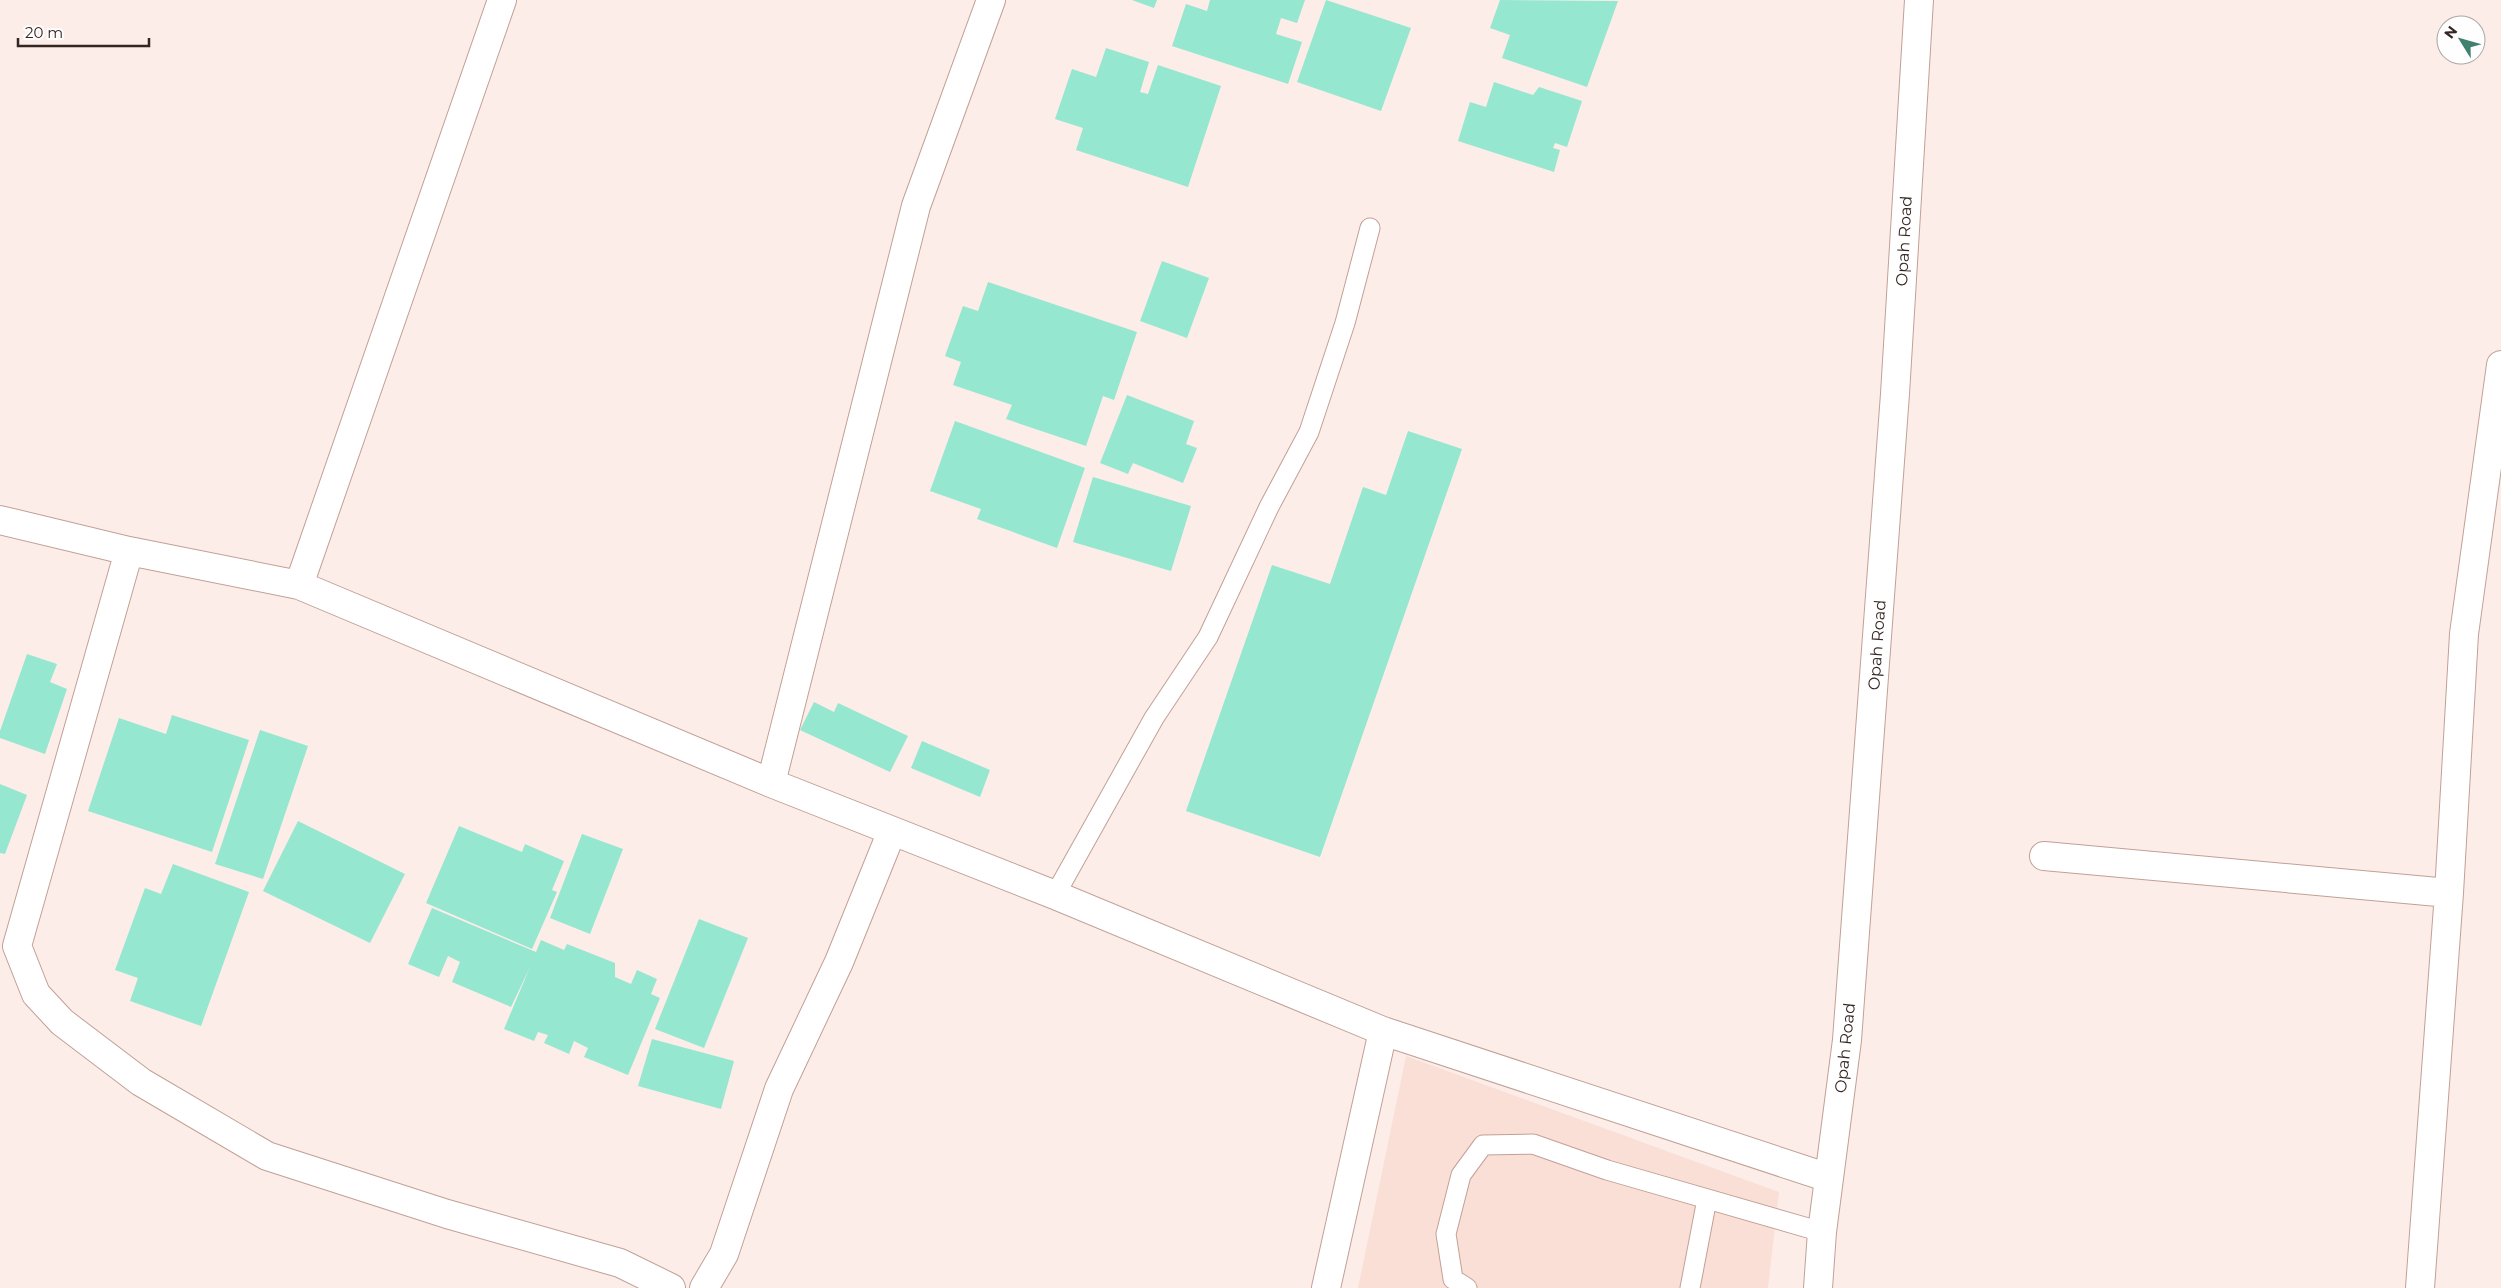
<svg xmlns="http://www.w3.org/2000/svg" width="2501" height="1288" font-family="Montserrat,sans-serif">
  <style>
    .built { fill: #fadfd7 }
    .building { fill: #95e7d0 }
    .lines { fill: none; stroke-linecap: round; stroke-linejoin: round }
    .lane-casing { stroke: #c2a096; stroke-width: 21 }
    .street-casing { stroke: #c2a096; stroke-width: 30 }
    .lane { stroke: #fff; stroke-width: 19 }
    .street { stroke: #fff; stroke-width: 28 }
    .labels { text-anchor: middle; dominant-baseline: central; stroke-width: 4.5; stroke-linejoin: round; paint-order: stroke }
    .street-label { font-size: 16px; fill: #332522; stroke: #fefefe }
  </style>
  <rect width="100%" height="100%" fill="#fcede9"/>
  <path class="built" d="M1406,1056L1779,1192L1768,1288H1358Z"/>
  <path class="building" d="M1132,0H1157L1154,8Z
    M1210,0H1305L1297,23L1281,18L1276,34L1302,42L1288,84L1172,46L1186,4L1207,11Z
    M1326,0L1411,28L1381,111L1297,82Z
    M1500,0L1618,1L1587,87L1502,58L1510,35L1490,28Z
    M1106,48L1149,62L1140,92L1148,94L1158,65L1221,86L1188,187L1076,150L1083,128L1055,119L1072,69L1096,77Z
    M1494,82L1533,95L1539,87L1582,101L1567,147L1555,143L1553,148L1560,150L1554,172L1458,141L1470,102L1486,107Z
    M1162,261L1209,278L1187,338L1140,321Z
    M988,282L1137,332L1114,400L1103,396L1086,446L1006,419L1012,405L953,385L961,362L945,356L963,306L978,311Z
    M1127,395L1194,421L1186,444L1197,448L1183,483L1133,463L1128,474L1100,463Z
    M955,421L1085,468L1057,548L977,519L981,509L930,491Z
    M1408,431L1462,449L1320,857L1186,811L1272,565L1330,584L1363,487L1386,495Z
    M1093,477L1191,506L1171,571L1073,542Z
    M27,654L57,664L50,682L67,689L45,754L0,738V731Z
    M814,702L834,712L838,703L908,736L890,772L800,730Z
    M172,715L249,740L212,852L88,811L119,718L166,734Z
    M260,730L308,746L263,879L215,864Z
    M922,741L990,770L980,797L911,768Z
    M0,784L27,795L5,854L0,853Z
    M298,821L405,874L370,943L263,891Z
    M459,826L522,852L525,844L564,861L552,890L557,892L532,949L426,903Z
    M582,834L623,849L590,934L550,918Z
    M173,864L249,892L201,1026L130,1001L138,978L115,970L145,888L161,894Z
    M432,908L536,952L541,940L564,950L567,944L615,963V977L631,984L637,970L657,979L651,994L660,998L628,1075L584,1057L588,1048L574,1041L569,1054L544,1043L548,1035L538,1032L534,1041L504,1029L530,967L511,1007L452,982L460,962L448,956L439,977L408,964Z
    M699,919L748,938L704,1048L655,1029Z
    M652,1039L734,1061L721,1109L638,1086Z"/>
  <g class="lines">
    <g class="lane-casing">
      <path id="lane" d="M1055,895L1154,718L1208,637L1269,507L1309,432L1345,323L1370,228
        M1467,1288L1453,1279L1446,1234L1461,1175L1483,1145L1533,1144L1607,1170L1822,1232
        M1690,1288L1707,1199"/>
    </g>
    <g class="street-casing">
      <path id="street" d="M0,520L129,551L299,585L771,783L1055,895L1383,1031L1829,1178
        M129,551L17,946L36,994L62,1022L141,1082L267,1156L447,1214L620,1263L671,1288
        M299,585L502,0
        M771,783L916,206L991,0
        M2044,856L2449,893
        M704,1288L724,1254L779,1089L839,962L892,831
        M1326,1288L1383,1031
        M1818,1288L1822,1232L1847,1040L1895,394L1919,0
        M2420,1288L2449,893L2464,634L2501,365"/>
    </g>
    <use href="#lane" class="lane"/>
    <use href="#street" class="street"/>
  </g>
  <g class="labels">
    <g class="street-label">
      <text transform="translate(1904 241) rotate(-87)">Opah Road</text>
      <text transform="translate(1877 645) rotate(-86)">Opah Road</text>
      <text transform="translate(1845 1048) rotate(-84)">Opah Road</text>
    </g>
  </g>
  <g transform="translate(2461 40) rotate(307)"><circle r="24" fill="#fefefe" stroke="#ada7a6"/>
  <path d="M0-4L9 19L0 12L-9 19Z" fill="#40806f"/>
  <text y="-8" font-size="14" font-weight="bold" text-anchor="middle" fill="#332522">N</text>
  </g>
  <path d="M18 38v8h131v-8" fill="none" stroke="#332522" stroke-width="2.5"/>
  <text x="25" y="38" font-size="15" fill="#332522" stroke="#fefefe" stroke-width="4" paint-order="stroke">20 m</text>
</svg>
